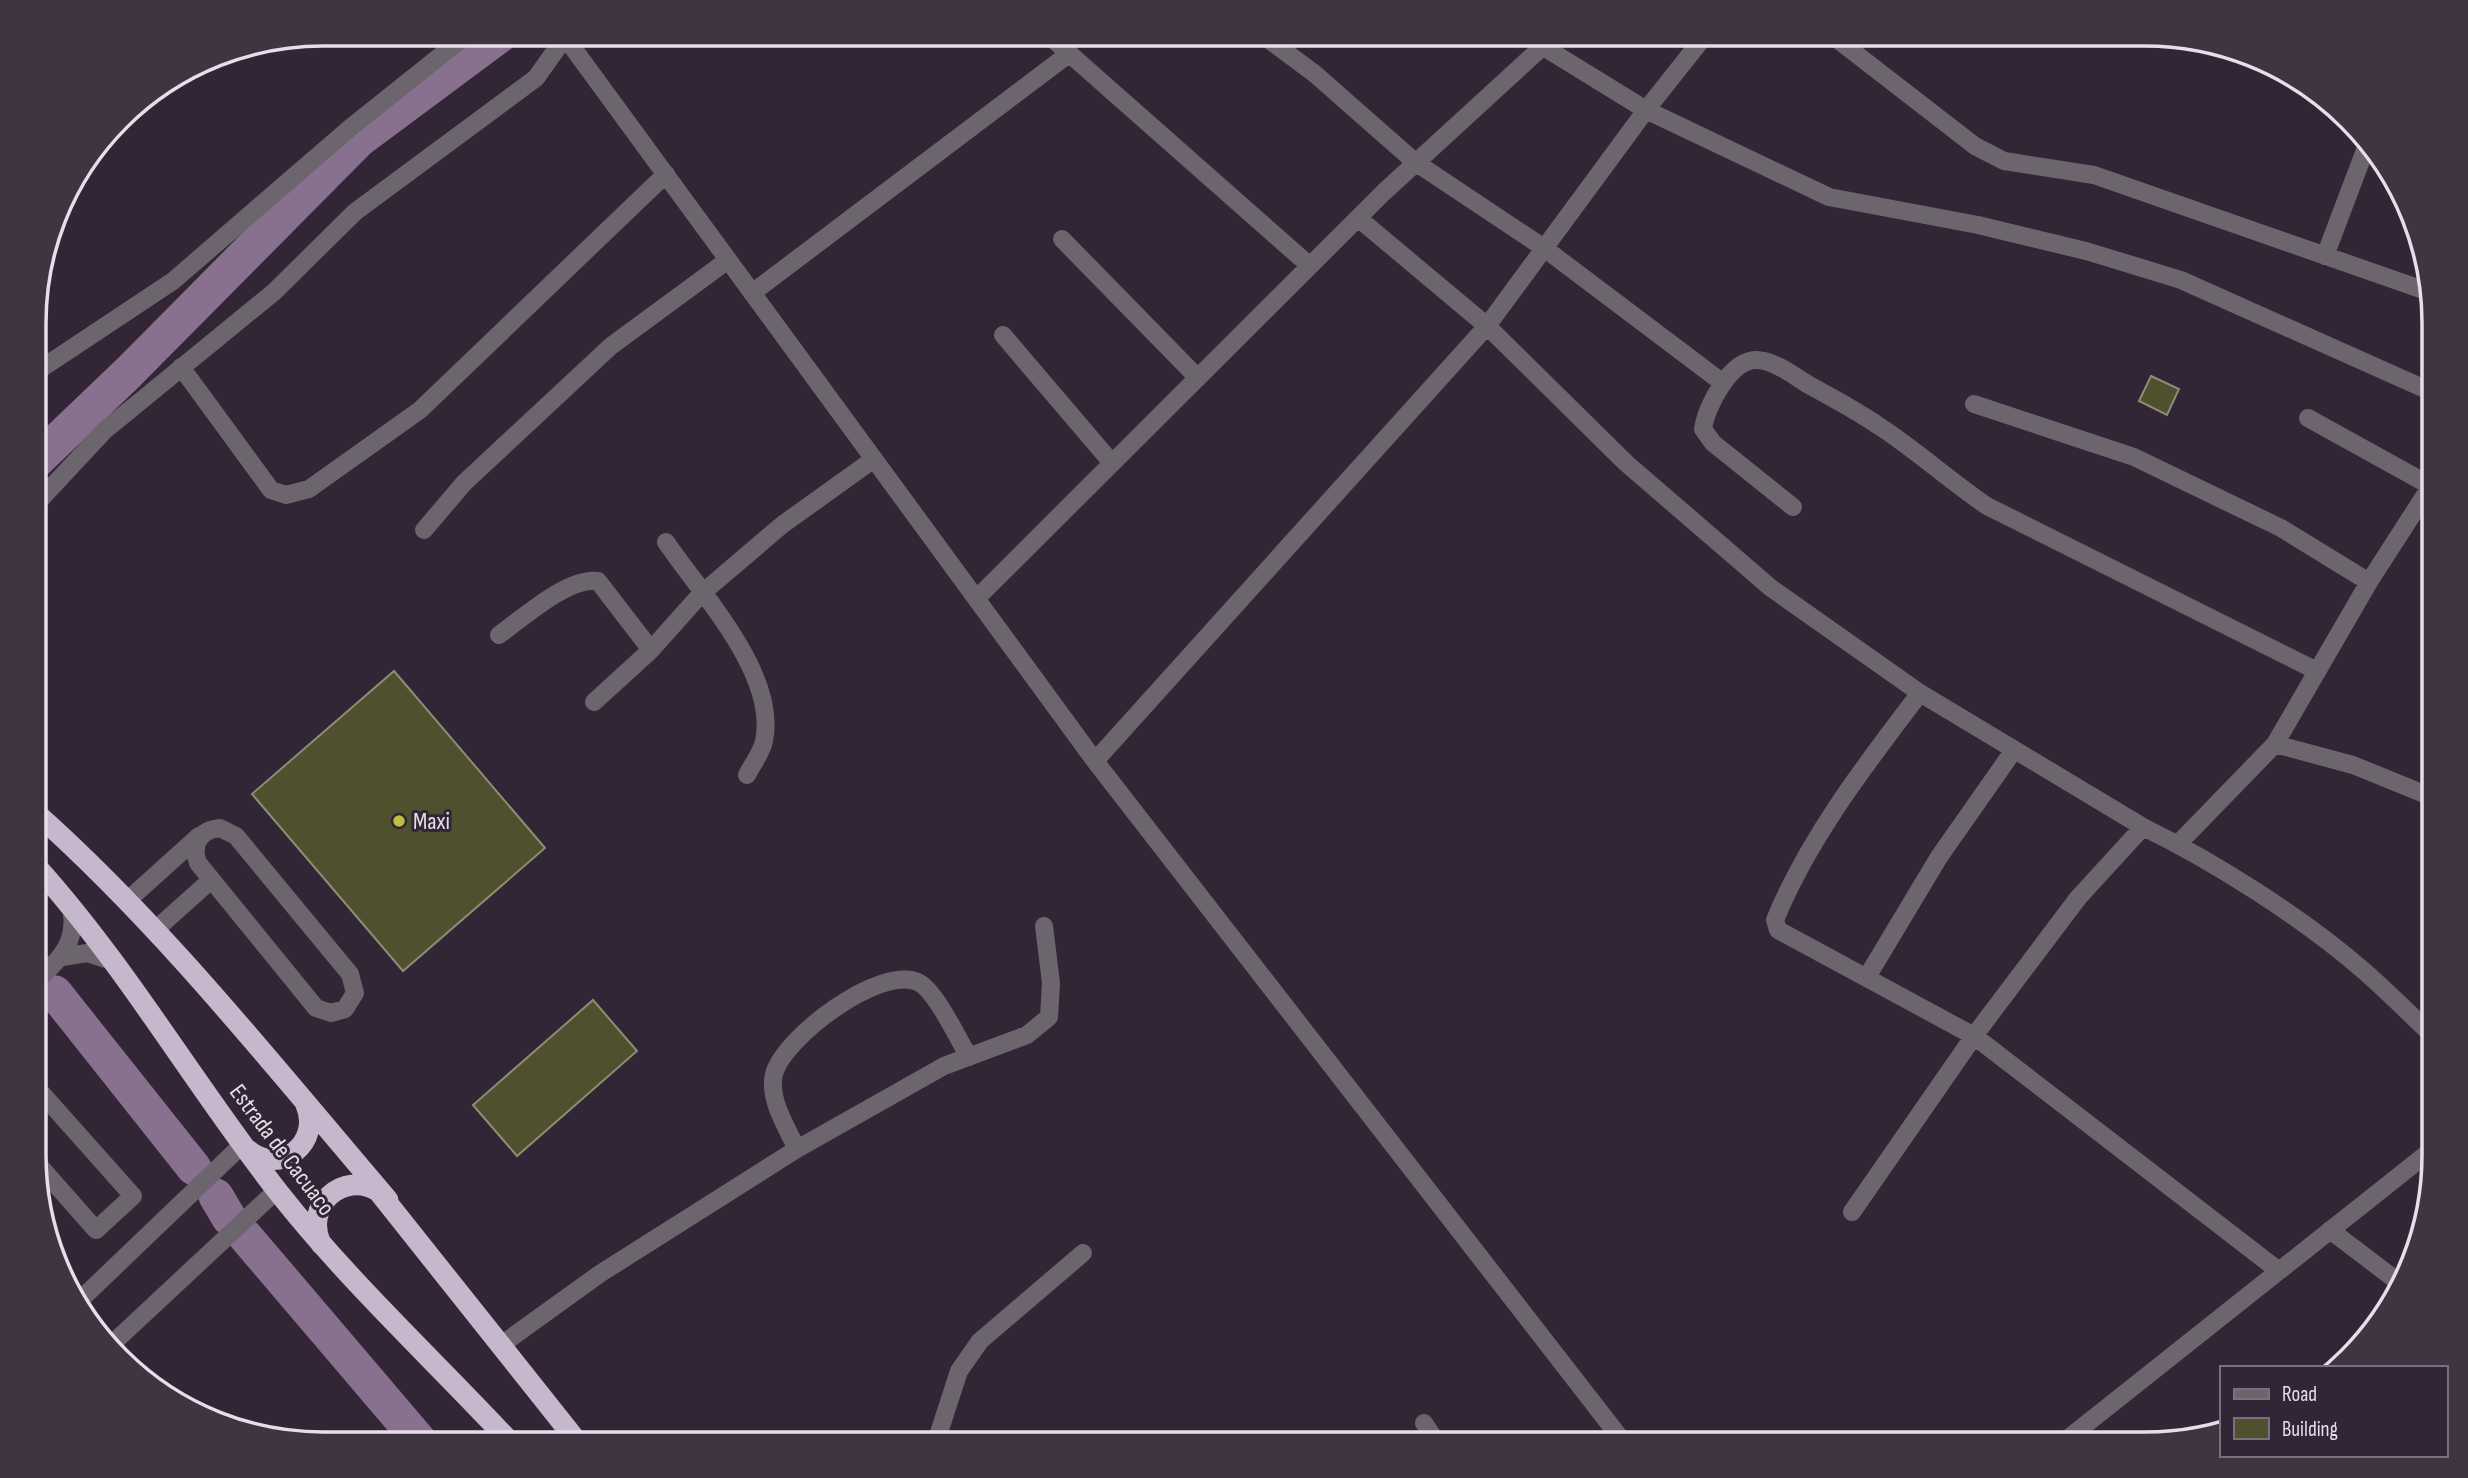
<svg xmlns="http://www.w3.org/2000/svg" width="2468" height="1478" font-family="'Sofia Sans Condensed',sans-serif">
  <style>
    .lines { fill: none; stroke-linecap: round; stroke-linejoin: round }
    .river { stroke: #88718f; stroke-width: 35 }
    .building { fill: #4f502d; stroke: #8c8d75; stroke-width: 2 }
    .minor { stroke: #6c656e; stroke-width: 18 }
    .highway { stroke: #c7b7cc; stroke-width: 21 }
    .poi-dot { fill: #bfbe42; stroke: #322535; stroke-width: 2.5 }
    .labels { text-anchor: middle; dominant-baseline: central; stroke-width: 6; stroke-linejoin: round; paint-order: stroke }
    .poi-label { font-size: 24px; fill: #e6dee9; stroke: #322535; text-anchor: start }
    .street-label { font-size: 24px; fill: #e6dee9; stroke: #322535 }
    .rim { fill: none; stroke: #e6dee9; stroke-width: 3.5 }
  </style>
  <rect width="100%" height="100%" fill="#322535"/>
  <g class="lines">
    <path class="river" d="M36,461L128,373L359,140L503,33
      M55,993L194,1168
      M216,1196L229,1218
      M245,1236L423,1445"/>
  </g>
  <path class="building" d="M2151,376L2179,389L2167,415L2139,401Z
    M394,671L545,848L403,971L252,794Z
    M593,1000L637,1051L517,1156L473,1105Z"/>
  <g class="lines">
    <path class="minor" d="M562,33L1095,761L1625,1444
      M1046,33L1310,266
      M1260,33L1315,74L1415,162L1544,248L1723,383
      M1521,33L1646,110L1829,197L1978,225L2086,251L2181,280L2434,393
      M1829,33L1975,146L2004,161L2094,175L2432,293
      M117,125L158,89
      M1358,218L1487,326L1626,463L1771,588L1920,693L2143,827C2215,862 2303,918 2364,971C2388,992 2411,1015 2434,1037
      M1062,239L1198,378
      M2325,256L2367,145
      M752,293L1070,53
      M1003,335L1112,463
      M181,367L271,490L286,495L309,489L420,410L666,174
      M36,372L173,281L350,128L469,33
      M1974,404L2134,457L2281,528L2369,582
      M2308,418L2431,486
      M36,504L104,431L274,292L355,212L536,78L565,37L573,34
      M1793,507L1713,443L1703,429C1706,407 1730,360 1756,360C1774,360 1794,376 1809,385C1833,398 1857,411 1879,426C1916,450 1950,481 1987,506L2317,671
      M424,530L464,483L611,346L728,260
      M666,542C701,594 778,674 764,741C762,752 752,765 747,775
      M976,599L1384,192L1541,48L1561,33
      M499,635C524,617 568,577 598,581L651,650
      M1920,693C1866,764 1809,837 1775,920L1778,930L1974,1036L2279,1271
      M594,702L651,650L701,594L782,525L874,459
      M2275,744L2353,765L2434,798
      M1095,761L1487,326L1646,110L1707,33
      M220,828L236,836L350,974L355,993L345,1009L331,1013L316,1008L198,863C191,844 200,830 220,828Z
      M2178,844L2275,744L2369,582L2434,481
      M127,901L199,836
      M154,931L211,880
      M62,957L87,953L112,961
      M1867,977L1939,857L2014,750
      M36,981C61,959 78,942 71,906
      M36,1087L133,1196L96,1230L36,1162
      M797,1149C787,1128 768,1099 774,1074C784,1037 880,965 918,982C936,991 958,1039 969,1057
      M1852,1212L1974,1036L2078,898L2143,827
      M2330,1230L2401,1284
      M77,1303L243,1144
      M112,1344L277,1190
      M501,1345L601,1273L797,1149L944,1066L1027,1035L1049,1017L1051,983L1044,926
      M1424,1423L1438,1444
      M2061,1444L2434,1148
      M935,1445L959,1371L980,1341L1083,1253"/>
    <path class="highway" d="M36,813C164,927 276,1069 388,1200
      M36,866C127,967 195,1086 279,1193C350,1283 435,1361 513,1445
      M248,1150C280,1177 322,1142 306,1105
      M321,1244C303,1206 343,1170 378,1191L580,1445"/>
  </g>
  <circle class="poi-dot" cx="399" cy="821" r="7"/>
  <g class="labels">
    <g class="poi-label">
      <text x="413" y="821">Maxi</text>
    </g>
    <g class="street-label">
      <text transform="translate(282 1150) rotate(53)">Estrada de Cacuaco</text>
    </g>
  </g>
  <path d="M0 0H2468V1478H0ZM323 46H2145A277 277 0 0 1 2422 323V1155A277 277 0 0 1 2145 1432H323A277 277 0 0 1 46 1155V323A277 277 0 0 1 323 46Z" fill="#403443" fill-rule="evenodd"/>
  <path class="rim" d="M323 46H2145A277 277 0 0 1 2422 323V1155A277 277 0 0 1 2145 1432H323A277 277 0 0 1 46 1155V323A277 277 0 0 1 323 46Z"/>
  <rect x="2220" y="1366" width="228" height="91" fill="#322535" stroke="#7a6f7d" stroke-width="2"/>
  <rect x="2234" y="1389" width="35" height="10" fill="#6c656e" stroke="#7a6f7d" stroke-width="2"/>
  <text x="2282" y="1401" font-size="21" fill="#e6dee9">Road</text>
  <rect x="2234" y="1418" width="35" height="21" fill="#4f502d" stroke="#7a6f7d" stroke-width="2"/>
  <text x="2282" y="1436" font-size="21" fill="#e6dee9">Building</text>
</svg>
